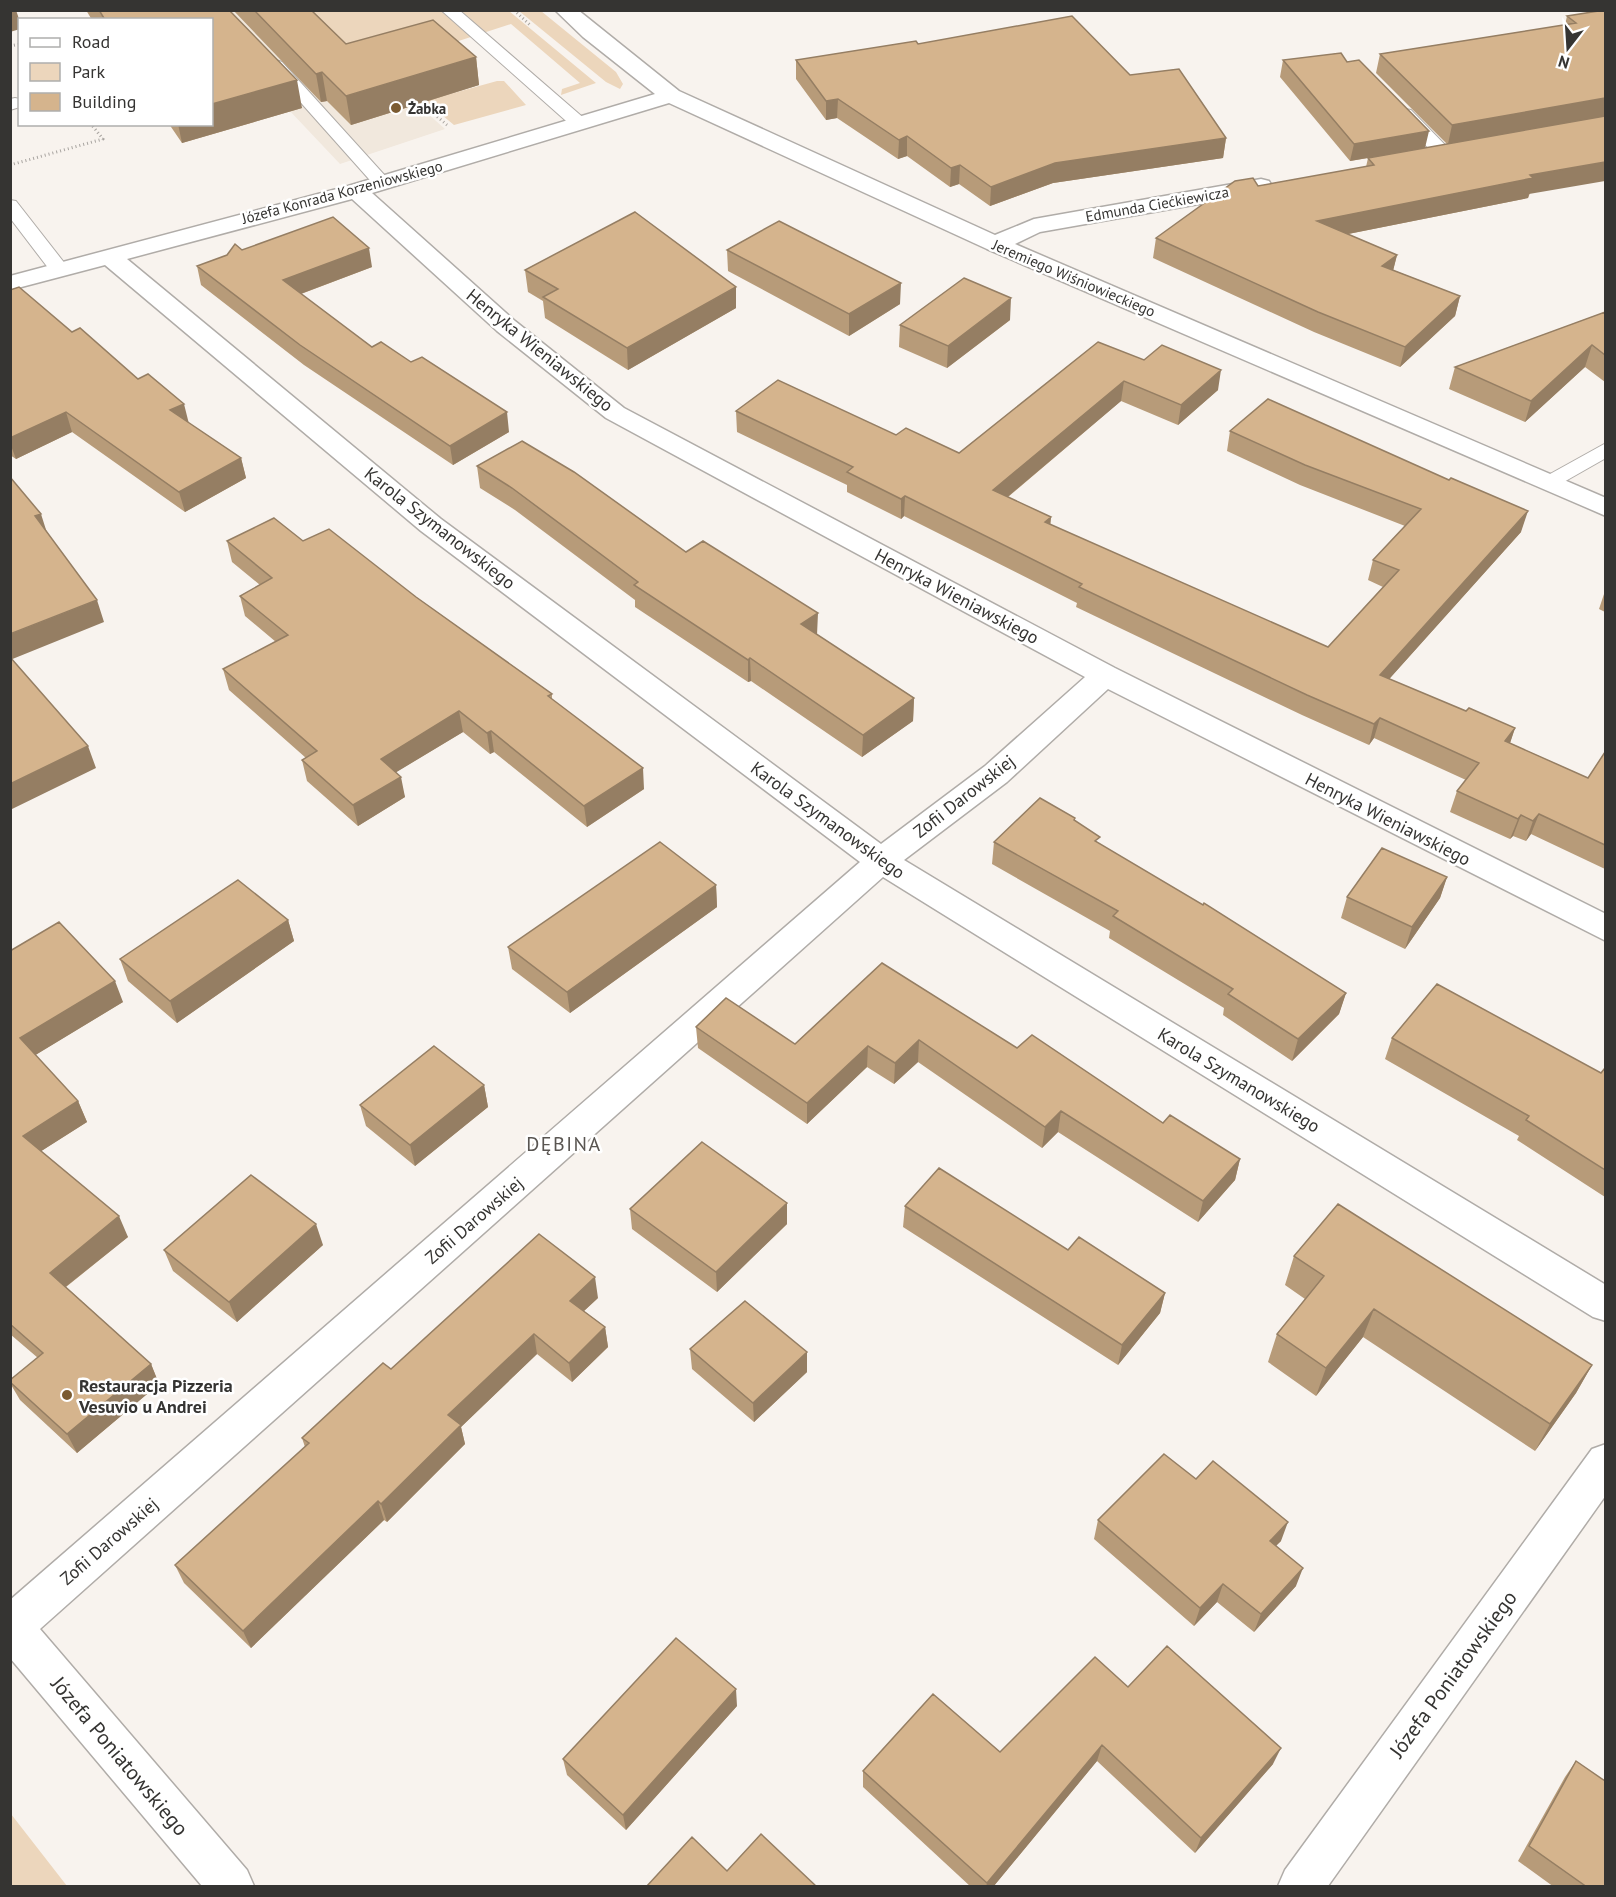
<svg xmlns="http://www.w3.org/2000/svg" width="1616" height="1897" font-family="'PT Sans',sans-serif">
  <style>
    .built { fill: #f1e8dd }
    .green { fill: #ecd6bc }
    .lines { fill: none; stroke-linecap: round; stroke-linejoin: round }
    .service-casing { stroke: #b0aca8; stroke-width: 2 }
    .minor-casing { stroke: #b0aca8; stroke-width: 3 }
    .path { stroke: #a8a4a0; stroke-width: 3; stroke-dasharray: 1 3; stroke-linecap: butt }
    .service { fill: #fff; fill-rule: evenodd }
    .minor { fill: #fff; fill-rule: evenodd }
    .wall { fill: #b79b79 }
    .shaded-wall { fill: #957e63 }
    .building { fill: #d5b48d; stroke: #957e63; stroke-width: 1.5 }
    .poi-dot { fill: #7b5b31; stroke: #fff; stroke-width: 2 }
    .labels { text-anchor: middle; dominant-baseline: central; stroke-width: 5; stroke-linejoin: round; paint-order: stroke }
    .far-poi-label { font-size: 15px; font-weight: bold; fill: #353432; stroke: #fff; text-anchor: start }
    .far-street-label { font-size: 15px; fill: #353432; stroke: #fff }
    .street-label { font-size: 18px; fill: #353432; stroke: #fff }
    .poi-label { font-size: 18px; font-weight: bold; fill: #353432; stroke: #fff; text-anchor: start }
    .neighbourhood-label { font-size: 20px; letter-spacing: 1.5px; fill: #595551; stroke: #fff }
    .near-street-label { font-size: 21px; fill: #353432; stroke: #fff }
  </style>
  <rect width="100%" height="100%" fill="#f8f3ee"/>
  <path class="built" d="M183,11H313L445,129L340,164L235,53L212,20Z"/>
  <path class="green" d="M303,11H509L596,83L561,95L562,89L580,83L511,24L437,48L378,80Z
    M519,11H541L616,72L623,84L620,89L606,82Z
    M497,81H504L526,105L454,125L425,101Z
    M10,1814H11L67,1886H11Z"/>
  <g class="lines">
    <g class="service-casing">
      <path id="service" d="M441,10H459L586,120L588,124L586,128H574Z
        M276,60L282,62L388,179L391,183L388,187H376L270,68L268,65Z
        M15,98L20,99V107L10,110V99Z
        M1405,109L1411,110L1450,150L1453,154L1450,158H1438L1399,118L1397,114Z
        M10,200L16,201L66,265L68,269L66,273H52L10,218Z
        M1606,443V458L1555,487H1541L1538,483L1541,479Z"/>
    </g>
    <g class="minor-casing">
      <path id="minor" d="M555,10H578L679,91L995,235L1034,219L1261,179L1269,181L1272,186L1269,191L1261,193L1040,232L1015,244L1606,498V516L987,249L669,103L372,193L515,321L624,408L1115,668L1606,914V941L1108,689L1007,782L904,860L1606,1285V1321L1593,1317L883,877L40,1629L247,1870L254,1886H202L10,1658V1600L860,862L421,531L105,265L10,290V276L348,186L655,94L583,37ZM352,199L497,331L606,418L1085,677L985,766L881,844L441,519L127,259Z
        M1606,1444V1495L1328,1886H1278L1285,1870L1592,1449Z"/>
    </g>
    <path class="path" d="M514,10L530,25
      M10,46L20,44
      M419,101L447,125
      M10,165L103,139L91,124"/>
    <use href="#service" class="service"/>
    <use href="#minor" class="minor"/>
  </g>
  <path class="wall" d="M86,10H229L302,108L182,143L169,124H212V20H92Z
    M233,10H311L346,44L476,57L479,85L351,125L327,101L321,102Z
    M1605,10L1528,198L1348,234L1397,255L1393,270L1460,296L1455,316L1400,367L1314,332L1153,258L1156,238L1258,186L1366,167L1368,158L1350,161L1280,77L1283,60L1347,62L1425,148L1447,144L1376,73L1380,54L1565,25L1567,16Z
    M918,44L1130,75L1226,138L1223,158L1053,183L990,206L959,184L950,187L907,156L898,159L837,118L826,120L796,79V60Z
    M242,250L372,267L301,294L372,347L509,432L453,465L304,365L201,285L197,266Z
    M727,250L900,304L849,336L728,271Z
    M525,270L736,308L628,370L545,318L543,301L528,292Z
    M10,290L72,332L189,423L241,458L246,478L185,512L72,432L16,459L10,455Z
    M1605,312V382L1585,367L1525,422L1449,389L1455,367Z
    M1010,320L947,368L899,347L900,325Z
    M1098,342L1218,390L1178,425L1121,401L1008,497L1051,517L1050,525L1328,647L1383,587L1368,580L1373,560L1405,526L1300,485L1227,451L1230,431L1521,532L1389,679L1466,711L1515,728L1510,743L1588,778L1605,752V869L1531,834L1526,841L1513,836L1510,839L1450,812L1457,791L1466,780L1374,738L1369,745L1302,715L1076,607L1077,603L904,516L901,519L847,492V485L737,432L736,411L896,435L959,453Z
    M477,466L686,552L817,635L914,698L913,721L862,757L751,681L748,682L635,607V600L515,510L480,488Z
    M227,541H303L416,597L552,694V699L644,789L587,827L494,752L490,754L463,732L396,772L405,797L358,826L307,781L302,760L306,758L229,690L223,669L276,642L245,616L240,596L260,585L232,562Z
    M1605,591V612L1599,609Z
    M1075,818V820L1099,844L1346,993L1339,1014L1292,1061L1223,1015L1224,1008L1109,938L1110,931L992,864L994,842Z
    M1447,877L1440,898L1405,949L1341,918L1347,897Z
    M716,885L717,907L570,1013L512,969L508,947Z
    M288,920L294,941L177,1023L128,981L120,959Z
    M10,951L123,1002L35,1055L78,1101L87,1122L41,1151L128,1237L66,1287L151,1364L159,1384L77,1453L20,1400L10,1383V1380L38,1358L10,1334Z
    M882,963L1017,1048L1163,1123L1240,1159L1235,1180L1198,1222L1058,1132L1042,1148L918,1062L894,1084L867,1067L807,1124L698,1048L696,1027L795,1044Z
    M1392,1038L1601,1073L1605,1068V1197L1517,1140L1519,1136L1385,1059Z
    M484,1085L488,1107L415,1166L366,1126L360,1105Z
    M787,1203V1224L717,1292L632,1229L630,1209Z
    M905,1206L1165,1293L1160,1313L1118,1365L903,1227Z
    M323,1245L237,1322L173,1271L164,1250Z
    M1294,1256L1592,1365L1576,1393L1535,1451L1363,1337L1316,1396L1268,1362L1277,1334L1305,1299L1285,1285Z
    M598,1298L584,1311L605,1327L608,1347L572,1382L537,1354L461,1427L465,1444L387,1522L384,1520L251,1648L184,1583L175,1565L305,1447L302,1438L391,1369Z
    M690,1349L807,1352V1372L754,1422L692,1369Z
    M1196,1479L1281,1541L1276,1545L1296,1586L1254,1632L1217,1602L1194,1626L1094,1539L1098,1520Z
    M1128,1687L1273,1764L1195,1853L1097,1761L993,1887H971L863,1787V1771L1000,1752Z
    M737,1706L626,1830L567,1775L563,1759Z
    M1576,1761L1605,1887H1554L1518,1861L1565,1777Z"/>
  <path class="shaded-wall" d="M10,10H16L20,22V29L10,32Z
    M476,57L479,85L351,125L346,96Z
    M322,72L327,101L321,102L316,74Z
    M297,80L302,108L182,143L178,124H212V104Z
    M1605,98V117L1448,144L1452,125Z
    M838,99L837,118L826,120V101Z
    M1429,131L1425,148L1350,161L1354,144Z
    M907,136V156L898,159L899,140Z
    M1226,138L1223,158L1053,183L990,206L991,187L1055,163Z
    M1605,162V181L1529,194L1528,198L1313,241L1317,221L1530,175Z
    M960,165L959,184L950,187L951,168Z
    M369,248L372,267L287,299L283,280Z
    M1397,255L1392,275L1382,266Z
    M901,283L900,304L849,336V314Z
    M736,287V308L628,370L627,348Z
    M1460,296L1455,316L1400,367L1405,347Z
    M1011,298L1010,320L947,368L948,346Z
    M1592,345L1585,367L1525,422L1531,401Z
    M1221,370L1218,390L1178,425L1181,405Z
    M1124,381L1121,401L992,510L993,490Z
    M184,404L189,424L170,410Z
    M66,412L72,432L16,459L10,443V438Z
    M507,412L509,432L453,465L450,446Z
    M241,458L246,478L185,512L179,492Z
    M905,496L904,516L901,519V499Z
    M1528,511L1521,532L1374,696L1380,675Z
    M41,514L48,536L35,516Z
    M1051,517L1049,538L1045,522Z
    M97,600L104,622L10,660V634Z
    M818,613L817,635L801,624Z
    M750,658L751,681L748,682V660Z
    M914,698L913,721L862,757L863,735Z
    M459,711L463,732L385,779L381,759Z
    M1380,718L1374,738L1369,745L1374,724Z
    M1515,728L1508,749L1505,741Z
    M491,731L494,752L490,754L487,733Z
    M88,746L96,768L10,810V784Z
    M643,768L644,789L587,827L584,806Z
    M401,777L405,797L358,826L353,805Z
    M1539,814L1531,834L1526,841L1533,821Z
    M1521,815L1513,836L1510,839L1518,819Z
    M1447,877L1440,898L1405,949L1412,927Z
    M716,885L717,907L570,1013L567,992Z
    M288,920L294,941L177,1023L170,1001Z
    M115,981L123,1002L29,1059L20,1038Z
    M1346,993L1339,1014L1292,1061L1298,1039Z
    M919,1040L918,1062L894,1084L895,1063Z
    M868,1046L867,1067L807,1124V1103Z
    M484,1085L488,1107L415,1166L410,1145Z
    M78,1101L87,1122L32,1157L23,1136Z
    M1061,1111L1058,1132L1042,1148L1045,1127Z
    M1240,1159L1235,1180L1198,1222L1203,1201Z
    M787,1203V1224L717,1292L716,1272Z
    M119,1216L128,1237L59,1292L50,1273Z
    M316,1224L323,1245L237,1322L229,1302Z
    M595,1277L598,1298L573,1321L570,1301Z
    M1165,1293L1160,1313L1118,1365L1122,1345Z
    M1374,1309L1363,1337L1316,1396L1326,1368Z
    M605,1327L608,1347L572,1382L569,1363Z
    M534,1334L537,1354L461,1427L465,1444L387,1522L381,1504L448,1415Z
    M807,1352V1372L754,1422L753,1403Z
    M151,1364L159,1384L77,1453L67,1434Z
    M1592,1365L1576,1393L1535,1451L1550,1424Z
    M378,1501L384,1520L251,1648L243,1631Z
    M1288,1522L1281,1541L1263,1559L1270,1541Z
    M1303,1568L1296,1586L1254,1632L1261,1614Z
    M1223,1584L1217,1602L1194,1626L1200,1608Z
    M736,1689L737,1706L626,1830L623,1815Z
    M1102,1745L1097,1761L993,1887H986L987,1883Z
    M1281,1748L1273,1764L1195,1853L1201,1838Z"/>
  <path class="building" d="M99,10H229L297,80L212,104V20H105Z
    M254,10H311L346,44L433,20L476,57L346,96L322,72L316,74Z
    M1605,10V98L1452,125L1380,54L1576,23L1567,16Z
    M1072,16L1130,75L1179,69L1226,138L1055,163L991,187L960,165L951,168L907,136L899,140L838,99L826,101L796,60L916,41L918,44Z
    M1341,53L1347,62L1359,60L1429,131L1354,144L1283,60Z
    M1605,116V162L1530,175L1533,178L1317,221L1397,255L1382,266L1460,296L1405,347L1318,312L1156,238L1235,181L1253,178L1258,186L1374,165L1368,158Z
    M635,212L736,287L627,348L543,297L558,289L525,270Z
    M333,217L369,248L283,280L372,347L381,342L411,362L422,357L507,412L450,446L300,345L197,266L227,255L235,244L242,250Z
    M779,221L901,283L849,314L727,250Z
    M964,278L1011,298L948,346L900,325Z
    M19,287L72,332L80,328L138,379L148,374L184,404L170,410L241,458L179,492L66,412L10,438V290Z
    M1605,312V355L1592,345L1531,401L1455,367Z
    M1098,342L1144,360L1162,345L1221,370L1181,405L1124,381L993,490L1051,517L1045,522L1328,647L1399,570L1373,560L1421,509L1305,465L1230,431L1268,399L1449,480L1451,478L1528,511L1380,675L1466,711L1469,708L1515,728L1505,741L1588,778L1605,752V845L1539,814L1533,821L1521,815L1518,819L1457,791L1479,763L1380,718L1374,724L1307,695L1079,587L1082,584L905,496L901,499L847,472L853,467L736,411L778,380L896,435L906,428L959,453Z
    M522,441L574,472L686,552L703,541L818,613L801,624L914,698L863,735L750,658L748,660L634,585L638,582L512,488L477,466Z
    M10,477L41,514L35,516L97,600L10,634Z
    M274,518L303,541L329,529L416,597L552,694L548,696L643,768L584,806L491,731L487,733L459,711L381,759L401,777L353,805L302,760L317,751L223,669L288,635L240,596L272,578L227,541Z
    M10,657L88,746L10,784Z
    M1040,798L1075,818L1074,820L1100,837L1095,841L1203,905L1204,903L1346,993L1298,1039L1228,994L1233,989L1113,916L1118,911L994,842Z
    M660,842L716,885L567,992L508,947Z
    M1382,848L1447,877L1412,927L1347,897Z
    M238,880L288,920L170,1001L120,959Z
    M59,922L115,981L20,1038L78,1101L23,1136L119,1216L50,1273L151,1364L67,1434L10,1382V1380L43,1353L10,1324V951Z
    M882,963L1017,1048L1032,1035L1163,1123L1170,1115L1240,1159L1203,1201L1061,1111L1045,1127L919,1040L895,1063L868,1046L807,1103L696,1027L726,998L795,1044Z
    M1437,984L1601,1073L1605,1068V1170L1526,1120L1529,1116L1392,1038Z
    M434,1046L484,1085L410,1145L360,1105Z
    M702,1142L787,1203L716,1272L630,1209Z
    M939,1168L1068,1250L1079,1237L1165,1293L1122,1345L905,1206Z
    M251,1175L316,1224L229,1302L164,1250Z
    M1338,1204L1592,1365L1550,1424L1374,1309L1326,1368L1277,1334L1324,1276L1294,1256Z
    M539,1234L595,1277L570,1301L605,1327L569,1363L534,1334L448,1415L461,1425L381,1504L378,1501L243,1631L175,1565L309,1443L302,1438L383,1363L391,1369Z
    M745,1301L807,1352L753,1403L690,1349Z
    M1164,1454L1196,1479L1213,1461L1288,1522L1270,1541L1303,1568L1261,1614L1223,1584L1200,1608L1098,1520Z
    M676,1638L736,1689L623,1815L563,1759Z
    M1167,1646L1281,1748L1201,1838L1102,1745L987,1883L863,1771L933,1694L1000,1752L1095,1657L1128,1687Z
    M1576,1761L1605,1781V1887H1587L1529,1846Z
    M761,1834L817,1887H646L692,1837L727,1871Z"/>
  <g class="poi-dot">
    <circle cx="396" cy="108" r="6"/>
    <circle cx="67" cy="1395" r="6"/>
  </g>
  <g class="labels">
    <g class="far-poi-label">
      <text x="408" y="108">Żabka</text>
    </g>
    <g class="far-street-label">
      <text transform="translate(342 192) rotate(-15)">Józefa Konrada Korzeniowskiego</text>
      <text transform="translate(1157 204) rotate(-10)">Edmunda Ciećkiewicza</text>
      <text transform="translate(1074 278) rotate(23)">Jeremiego Wiśniowieckiego</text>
    </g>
    <g class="street-label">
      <text transform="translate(540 350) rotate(39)">Henryka Wieniawskiego</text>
      <text transform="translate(440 528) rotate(38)">Karola Szymanowskiego</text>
      <text transform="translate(957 596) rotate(28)">Henryka Wieniawskiego</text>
      <text transform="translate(964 796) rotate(-38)">Zofii Darowskiej</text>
      <text transform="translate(1388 819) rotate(27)">Henryka Wieniawskiego</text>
      <text transform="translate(828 820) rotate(36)">Karola Szymanowskiego</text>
      <text transform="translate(1239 1080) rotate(31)">Karola Szymanowskiego</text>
      <text transform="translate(474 1220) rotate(-41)">Zofii Darowskiej</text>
      <text transform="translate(109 1541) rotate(-41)">Zofii Darowskiej</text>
    </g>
    <g class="poi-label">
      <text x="79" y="1385">Restauracja Pizzeria<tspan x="79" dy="21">Vesuvio u Andrei</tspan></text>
    </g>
    <g class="neighbourhood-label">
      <text x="564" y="1144">DĘBINA</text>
    </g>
    <g class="near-street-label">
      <text transform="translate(1453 1674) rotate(-54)">Józefa Poniatowskiego</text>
      <text transform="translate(120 1756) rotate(50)">Józefa Poniatowskiego</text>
    </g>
  </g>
  <rect width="1616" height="1897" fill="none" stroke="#353432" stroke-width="24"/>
  <rect x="18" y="18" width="195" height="108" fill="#ffffff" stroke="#aeaead" stroke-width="1.5"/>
  <rect x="30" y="38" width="30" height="9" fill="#ffffff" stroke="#aeaead" stroke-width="1.5"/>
  <text x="72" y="48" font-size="18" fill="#353432">Road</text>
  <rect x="30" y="63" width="30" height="18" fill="#ecd6bc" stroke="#aeaead" stroke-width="1.5"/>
  <text x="72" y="78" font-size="18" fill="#353432">Park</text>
  <rect x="30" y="93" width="30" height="18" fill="#d5b48d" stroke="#aeaead" stroke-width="1.5"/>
  <text x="72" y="108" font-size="18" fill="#353432">Building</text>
  <g transform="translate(1568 48) rotate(197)" stroke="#ffffff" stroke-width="4.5" paint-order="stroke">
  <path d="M0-4.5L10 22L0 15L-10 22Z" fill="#353432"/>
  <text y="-9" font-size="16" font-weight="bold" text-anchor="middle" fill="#353432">N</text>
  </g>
</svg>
